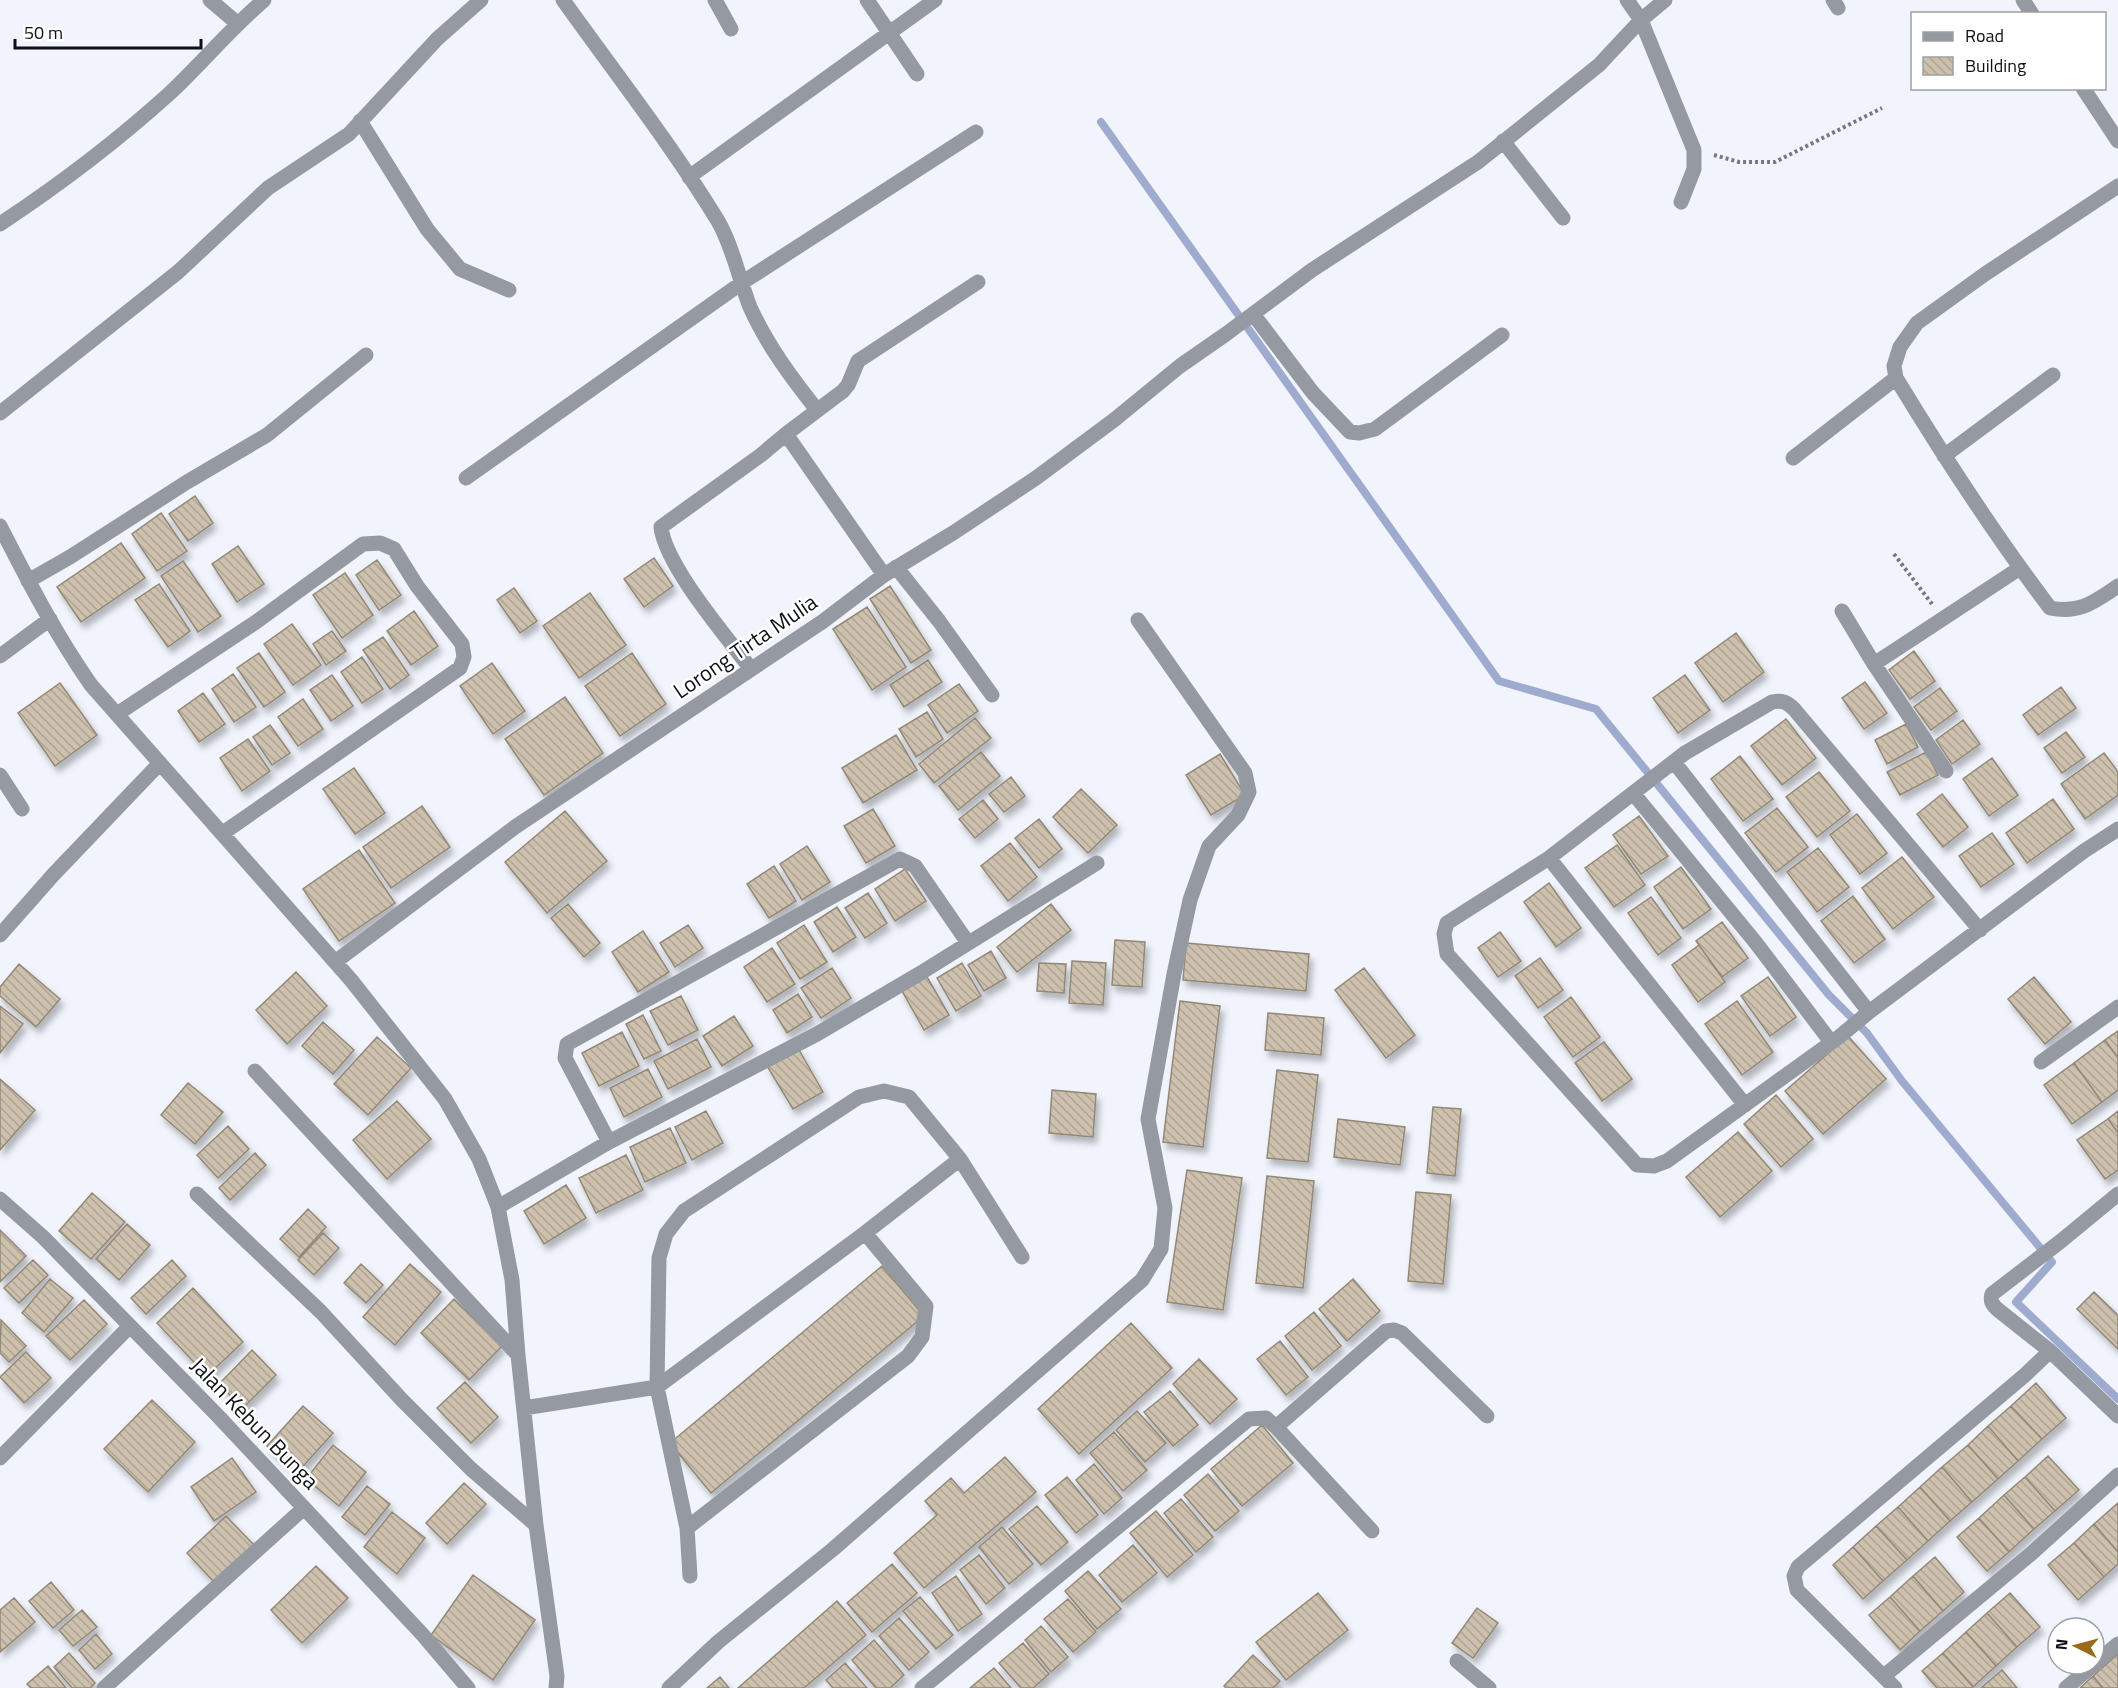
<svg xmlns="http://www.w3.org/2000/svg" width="2118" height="1688" font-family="'Titillium Web',sans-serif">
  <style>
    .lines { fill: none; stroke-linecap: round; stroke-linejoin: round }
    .stream { stroke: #9eabcf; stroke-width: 8 }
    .building { fill: url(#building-back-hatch); stroke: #938876; stroke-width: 1.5; filter: url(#shadow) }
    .path { stroke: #75787f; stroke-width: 4; stroke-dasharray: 3 3; stroke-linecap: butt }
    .minor { stroke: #9599a1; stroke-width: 15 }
    .labels { text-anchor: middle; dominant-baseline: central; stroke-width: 5; stroke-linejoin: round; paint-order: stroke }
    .street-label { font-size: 22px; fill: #0d0f16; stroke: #fff }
  </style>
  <defs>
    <pattern id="building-back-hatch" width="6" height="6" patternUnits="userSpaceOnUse" patternTransform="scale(1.5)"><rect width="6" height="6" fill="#cdc1ae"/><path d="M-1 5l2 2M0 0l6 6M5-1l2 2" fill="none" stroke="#afa595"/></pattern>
    <filter id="shadow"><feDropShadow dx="3.5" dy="6" stdDeviation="3" flood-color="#0004"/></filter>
  </defs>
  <rect width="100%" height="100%" fill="#f1f4fc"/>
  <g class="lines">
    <path class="stream" d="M1101,122L1499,681L1596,709L1829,995L1867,1033L1902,1081L2052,1262L2016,1302L2118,1399"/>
  </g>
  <path class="building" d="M195,496L213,523L188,541L169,514Z
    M161,513L187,551L157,571L132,534Z
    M121,543L145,578L81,622L57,587Z
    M238,546L264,584L237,602L212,564Z
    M654,558L673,586L644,607L624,579Z
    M377,560L401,595L379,610L356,575Z
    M183,561L221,616L198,632L161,576Z
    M345,573L373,615L342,638L313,595Z
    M159,584L190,631L168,647L135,600Z
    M890,586L931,650L911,663L870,599Z
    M514,588L537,621L520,633L497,600Z
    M590,593L626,645L579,678L543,626Z
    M867,607L906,667L872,690L833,629Z
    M414,611L438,646L411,665L387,631Z
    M292,624L321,665L293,685L264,644Z
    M332,631L346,651L326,665L313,644Z
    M1736,633L1764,672L1723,702L1695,663Z
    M383,637L409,675L390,689L363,650Z
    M1914,651L1935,681L1910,699L1889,670Z
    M259,653L285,692L264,707L237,668Z
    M632,653L666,704L620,736L585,686Z
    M362,657L383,689L362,703L341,672Z
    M928,660L942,682L904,707L890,685Z
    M492,663L525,711L493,734L460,686Z
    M233,674L256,707L234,722L212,689Z
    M332,675L353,706L331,721L310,690Z
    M1685,675L1710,710L1678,733L1653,698Z
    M1865,682L1887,713L1864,729L1842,698Z
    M60,683L97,735L55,766L18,713Z
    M959,684L978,711L947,733L928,705Z
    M2061,687L2076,708L2038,735L2023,715Z
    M1940,688L1957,711L1931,730L1914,707Z
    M203,693L225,724L199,742L178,711Z
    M565,697L603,753L544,795L505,739Z
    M303,699L323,729L298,746L278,717Z
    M927,712L943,739L916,757L899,729Z
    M975,718L991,738L934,783L919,764Z
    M1786,719L1816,758L1782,785L1751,746Z
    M1963,720L1980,744L1952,764L1936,740Z
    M1906,724L1918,747L1887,764L1875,740Z
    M270,725L290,753L272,765L253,737Z
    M2066,732L2085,757L2062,773L2044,748Z
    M896,735L917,770L863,803L842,768Z
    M248,739L270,771L242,791L220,758Z
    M981,752L1000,776L958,810L939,786Z
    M1926,752L1938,775L1900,795L1887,772Z
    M2104,753L2118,772V795L2085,819L2061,784Z
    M1220,754L1245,795L1211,815L1186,775Z
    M1740,756L1773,799L1743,821L1711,779Z
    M1992,758L2018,795L1989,816L1963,779Z
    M354,768L385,813L355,834L323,789Z
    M1819,772L1850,811L1817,837L1786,797Z
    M1011,777L1025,796L1004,812L989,794Z
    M1081,789L1117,825L1088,853L1053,817Z
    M1942,794L1968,827L1943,847L1917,814Z
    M2053,799L2074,829L2027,863L2006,833Z
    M983,800L998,819L975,838L959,819Z
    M422,806L450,847L391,888L363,847Z
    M1777,808L1808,847L1776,872L1745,833Z
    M873,809L895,846L866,863L844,826Z
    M565,811L607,861L547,913L505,862Z
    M1857,814L1887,853L1860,874L1830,835Z
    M1639,816L1668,856L1641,874L1613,835Z
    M1039,819L1062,849L1039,868L1015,838Z
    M1992,833L2014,864L1981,887L1959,856Z
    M1010,843L1037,877L1008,901L981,866Z
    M1617,845L1645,885L1614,907L1585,868Z
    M807,846L830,882L802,900L780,864Z
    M1818,848L1849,887L1817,912L1787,872Z
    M359,850L395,903L339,941L303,889Z
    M1902,857L1934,897L1893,929L1862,888Z
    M774,866L796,901L769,918L747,884Z
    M1681,867L1711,909L1683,929L1654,887Z
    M905,869L926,901L895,921L875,889Z
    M1549,883L1581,928L1556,947L1524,902Z
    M868,893L887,923L865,938L845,908Z
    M1853,896L1885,939L1854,963L1821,921Z
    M1651,897L1681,938L1658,955L1628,913Z
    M568,904L600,943L584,957L551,918Z
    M1051,904L1071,930L1017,972L997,947Z
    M837,907L856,937L833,952L814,922Z
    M1722,922L1748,958L1722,977L1696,941Z
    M688,925L703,948L675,967L660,943Z
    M804,925L827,962L800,979L777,943Z
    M643,931L669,972L638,992L612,952Z
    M1500,932L1521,961L1498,977L1478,948Z
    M1115,940L1145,942L1142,987L1112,985Z
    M1186,943L1309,954L1306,991L1183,980Z
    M1699,945L1725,982L1698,1002L1672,965Z
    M772,948L795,984L767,1002L744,967Z
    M991,951L1006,978L984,991L968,965Z
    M1540,958L1563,990L1538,1008L1515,976Z
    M1072,961L1106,963L1103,1005L1069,1003Z
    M962,963L981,996L956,1011L937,978Z
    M1039,963L1066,964L1064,993L1037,991Z
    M19,964L60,999L36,1027L0,996V987Z
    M832,968L851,998L821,1018L801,988Z
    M1364,968L1415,1035L1386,1058L1335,990Z
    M296,972L327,1006L287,1044L256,1010Z
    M927,977L949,1015L924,1030L902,991Z
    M1768,977L1796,1017L1770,1036L1741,996Z
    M2034,977L2071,1022L2045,1044L2008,999Z
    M798,994L812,1017L787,1033L773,1010Z
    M681,996L698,1030L668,1045L650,1011Z
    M1571,997L1600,1037L1573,1057L1544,1017Z
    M1180,1001L1220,1006L1203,1147L1163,1142Z
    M1737,1001L1773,1052L1742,1075L1705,1024Z
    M0,1006L23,1024L0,1053Z
    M1268,1013L1324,1018L1321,1055L1265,1050Z
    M643,1015L661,1051L644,1059L626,1024Z
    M734,1016L753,1046L722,1066L703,1036Z
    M323,1022L354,1050L333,1074L302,1046Z
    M2118,1031V1058L2105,1040Z
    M622,1032L639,1066L599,1086L582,1053Z
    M1848,1036L1886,1079L1823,1134L1785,1091Z
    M377,1037L411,1068L368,1115L334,1084Z
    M697,1039L711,1067L668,1089L654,1061Z
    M2105,1040L2118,1058V1090L2102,1102L2074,1063Z
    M1604,1042L1632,1079L1602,1101L1575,1063Z
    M798,1048L823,1092L793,1109L767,1066Z
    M2074,1063L2102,1102L2072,1124L2044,1085Z
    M648,1069L662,1097L624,1117L610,1088Z
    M1277,1070L1318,1075L1308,1162L1267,1158Z
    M0,1079L35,1110L0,1150Z
    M188,1083L223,1112L195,1144L161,1115Z
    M1052,1090L1096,1094L1093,1137L1049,1133Z
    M1776,1095L1813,1139L1781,1167L1744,1124Z
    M397,1101L431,1139L387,1179L353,1140Z
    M1433,1107L1461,1109L1455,1176L1427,1173Z
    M706,1111L723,1143L692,1160L675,1127Z
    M2118,1111V1133L2108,1119Z
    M1338,1119L1405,1127L1400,1165L1334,1157Z
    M2108,1119L2118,1133V1170L2105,1179L2077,1140Z
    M228,1126L249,1149L218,1178L197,1155Z
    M670,1128L686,1163L645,1182L630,1147Z
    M1738,1132L1772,1171L1720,1217L1686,1177Z
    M255,1153L266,1165L230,1200L219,1188Z
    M626,1155L643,1190L596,1213L579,1178Z
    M1187,1170L1242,1178L1223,1310L1167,1302Z
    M1267,1176L1314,1181L1303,1288L1256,1283Z
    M566,1185L586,1218L544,1244L524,1211Z
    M1416,1192L1451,1195L1443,1284L1408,1281Z
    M92,1193L125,1222L91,1259L59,1231Z
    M308,1209L326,1227L299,1257L280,1239Z
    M127,1224L150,1245L119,1280L96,1259Z
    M0,1230L26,1256L0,1282Z
    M323,1233L339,1248L314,1275L298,1260Z
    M33,1260L48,1275L19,1303L4,1288Z
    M172,1260L186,1276L146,1314L131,1298Z
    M361,1264L383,1285L366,1303L344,1283Z
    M410,1264L441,1292L395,1345L363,1317Z
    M882,1266L924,1316L711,1493L670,1443Z
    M50,1279L73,1298L44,1332L22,1313Z
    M1353,1279L1380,1311L1347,1341L1319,1309Z
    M193,1288L243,1342L207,1376L157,1323Z
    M2094,1292L2118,1315V1349L2077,1309Z
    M454,1299L502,1346L469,1380L421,1333Z
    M84,1300L107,1324L70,1360L46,1336Z
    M1314,1312L1341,1346L1312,1370L1285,1336Z
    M1,1320L26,1346L9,1362L0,1353Z
    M1131,1323L1172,1368L1079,1454L1038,1409Z
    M1280,1341L1308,1377L1286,1395L1257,1359Z
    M252,1350L276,1375L243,1408L219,1384Z
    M26,1352L51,1378L24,1403L0,1377Z
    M1199,1359L1237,1399L1210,1424L1173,1384Z
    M465,1382L498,1417L471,1443L437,1408Z
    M2036,1383L2066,1418L2042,1439L2011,1406Z
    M1170,1391L1198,1425L1173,1446L1144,1412Z
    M152,1400L195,1442L148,1492L104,1449Z
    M303,1406L333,1433L297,1473L267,1446Z
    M2011,1406L2042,1439L2018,1461L1988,1426Z
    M1137,1411L1166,1443L1145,1462L1116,1430Z
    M1262,1425L1293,1463L1242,1506L1211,1469Z
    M1988,1426L2018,1461L1998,1479L1968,1445Z
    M1114,1432L1147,1470L1123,1491L1090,1453Z
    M333,1445L366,1472L339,1506L306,1479Z
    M1968,1445L1998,1479L1972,1502L1942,1467Z
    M2048,1456L2079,1490L2055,1511L2025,1477Z
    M1005,1457L1036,1492L924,1588L894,1553L937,1515L925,1501L951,1478L964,1493Z
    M232,1458L256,1492L214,1521L191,1487Z
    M1094,1464L1122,1498L1104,1514L1076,1480Z
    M1942,1467L1972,1502L1950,1521L1920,1487Z
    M1208,1474L1239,1511L1215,1531L1184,1495Z
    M1067,1477L1098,1515L1076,1533L1045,1495Z
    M2025,1477L2055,1511L2034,1529L2004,1495Z
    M464,1483L486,1504L447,1544L426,1523Z
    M367,1486L390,1504L365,1535L342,1517Z
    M1920,1487L1950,1521L1928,1541L1898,1507Z
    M2004,1495L2034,1529L2009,1552L1979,1518Z
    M1181,1499L1213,1537L1196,1552L1164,1513Z
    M2118,1503V1552L2094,1524Z
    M1037,1506L1068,1542L1041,1565L1009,1529Z
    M1898,1507L1928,1541L1907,1560L1876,1526Z
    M1156,1511L1193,1555L1167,1577L1130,1533Z
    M392,1512L425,1538L397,1574L364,1547Z
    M226,1516L254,1545L214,1582L187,1553Z
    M1979,1518L2009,1552L1987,1571L1957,1537Z
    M2094,1524L2118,1552V1564L2104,1577L2074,1543Z
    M1876,1526L1907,1560L1883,1581L1853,1547Z
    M1002,1527L1033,1564L1009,1584L979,1547Z
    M2074,1543L2104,1577L2078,1600L2048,1565Z
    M1133,1545L1157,1573L1122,1602L1099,1575Z
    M1853,1547L1883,1581L1863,1599L1833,1565Z
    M979,1555L1005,1588L986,1604L960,1570Z
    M1935,1557L1964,1592L1943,1611L1913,1576Z
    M892,1564L917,1593L872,1632L847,1603Z
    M316,1566L348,1598L302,1643L271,1610Z
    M1088,1571L1121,1609L1097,1629L1065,1591Z
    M473,1575L535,1620L493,1680L431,1635Z
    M956,1576L982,1614L958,1631L932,1593Z
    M1913,1576L1943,1611L1920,1631L1890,1597Z
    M51,1582L74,1610L53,1628L29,1601Z
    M1318,1593L1348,1630L1286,1680L1256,1642Z
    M2010,1593L2040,1627L2017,1647L1987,1613Z
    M920,1597L953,1635L936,1649L903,1611Z
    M1890,1597L1920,1631L1900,1650L1869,1615Z
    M14,1598L35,1622L0,1652V1610Z
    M1068,1599L1096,1632L1073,1652L1044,1619Z
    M837,1601L866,1635L804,1688H738Z
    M1477,1608L1498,1623L1473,1658L1452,1643Z
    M82,1610L97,1627L73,1646L59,1630Z
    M1987,1613L2017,1647L1996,1666L1966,1632Z
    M899,1618L929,1652L909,1670L879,1636Z
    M1041,1626L1068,1657L1051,1672L1025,1640Z
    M1966,1632L1996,1666L1973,1687L1943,1653Z
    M96,1634L112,1654L95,1669L79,1650Z
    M874,1640L904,1675L890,1688H876L852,1660Z
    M1023,1643L1049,1674L1033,1688H1021L999,1663Z
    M69,1653L95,1683L90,1688H72L54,1667Z
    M1943,1653L1973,1687L1972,1688H1937L1922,1671Z
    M2118,1654V1688H2103L2093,1676Z
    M1253,1655L1280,1681L1273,1688H1226L1224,1686Z
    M845,1663L867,1688H833L826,1680Z
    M48,1666L66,1688H31L27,1684Z
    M994,1668L1011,1688H970Z
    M2002,1670L2017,1688H1981Z
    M2093,1676L2103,1688H2080Z
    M720,1677L729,1688H707Z"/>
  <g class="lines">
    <path class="path" d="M1714,155L1739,162H1775L1882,108
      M1894,554L1932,604"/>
    <path class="minor" d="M210,0L237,23
      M563,0C615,73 671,144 718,221C733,247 739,279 750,307C767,345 791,377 817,410
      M715,0L731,29
      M867,0L917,74
      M1627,0L1641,20L1694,150V169L1681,202
      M1833,0L1838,8
      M2023,0L2032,14
      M2083,88L2118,141
      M360,121L427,229L460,269L509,290
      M1503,141L1563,218
      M689,177L935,0
      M2118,186L1985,274L1917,323L1900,347L1894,366L1896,378C1944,457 1994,534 2050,608C2080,614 2094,602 2118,586
      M0,224C59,185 117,141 170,93C202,63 230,29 264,0
      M1253,314L1313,393L1350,432L1359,433L1375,429L1502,335
      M0,413L178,272L268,188L349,134L437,39L481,0
      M786,434L843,391L848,385L858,361L978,282
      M1944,456L2053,375
      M1793,458L1896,378
      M466,478L743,282L976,132
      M0,526C28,581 56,635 91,685L351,980L445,1099L479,1159L498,1207L512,1280L518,1355L536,1525L557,1676L556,1688
      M896,567L939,621L992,695
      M28,581L70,557L187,482L267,435L366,355
      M1842,611L1874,664L1946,771
      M0,656L50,619
      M1874,664L2020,568
      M751,669C726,636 665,565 661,527L761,455L786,434L884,575
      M117,714L256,622L363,544L380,543L394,549L417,586L462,644L464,657L460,668L223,833
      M1674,762L1869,1012
      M0,775L22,809
      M1633,793L1756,943L1831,1042
      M1549,858L1745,1105
      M1980,930L1794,709C1787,702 1782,700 1772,702L1685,753L1549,858L1447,923L1444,934L1447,954L1637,1165L1654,1166L1667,1161L1839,1037L1869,1012L2084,851L2118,829
      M0,935L53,875L160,763
      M335,962L515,827L822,622L884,575L953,533L1036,478L1114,420L1180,366L1226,334L1312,270L1478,162L1599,65L1641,20L1665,0
      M2041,1062L2118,1007
      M255,1071L518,1355
      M609,1142L565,1058L567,1044L900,859L915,866L968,943
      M960,1159L865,1233L657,1387L659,1258L666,1234L684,1211L859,1097L884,1091L909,1097L960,1159L1022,1257
      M197,1194L321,1312L402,1400L471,1469L536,1525
      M2118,1194L2061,1241L1992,1294C1990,1301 1992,1304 1997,1309L2050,1351L2118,1416
      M0,1199L43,1237L218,1416L422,1634L468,1688
      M498,1207L609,1142L817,1034L919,974L1097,863
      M524,1408L657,1387L687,1528L908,1356L922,1337L926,1306L865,1233
      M1276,1427L1386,1331L1394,1330L1402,1333L1487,1416
      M0,1458L130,1326
      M687,1528L690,1576
      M1457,1661L1489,1688
      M1884,1676L2032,1553L2118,1475
      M104,1688L304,1508
      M669,1688L718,1642L832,1550L1142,1280L1161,1249L1165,1208L1148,1119L1174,974L1190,900L1209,846L1238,815L1249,792L1245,773L1138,620
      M922,1688L1249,1419L1266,1418L1276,1427L1372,1531
      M1895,1688L1797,1590L1794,1576L1798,1567L2025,1375L2050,1351
      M2066,1688L2118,1644"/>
  </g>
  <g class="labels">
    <g class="street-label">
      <text transform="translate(745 646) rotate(-34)">Lorong Tirta Mulia</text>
      <text transform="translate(255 1423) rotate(46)">Jalan Kebun Bunga</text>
    </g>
  </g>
  <rect x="1911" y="12" width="195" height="78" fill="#ffffff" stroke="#9e9fa2" stroke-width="1.5"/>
  <rect x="1923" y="32" width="30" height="9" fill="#9599a1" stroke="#9e9fa2" stroke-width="1.5"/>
  <text x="1965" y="42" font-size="18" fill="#0d0f16">Road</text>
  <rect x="1923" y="57" width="30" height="18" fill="url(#building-back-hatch)" stroke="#9e9fa2" stroke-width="1.5"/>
  <text x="1965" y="72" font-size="18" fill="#0d0f16">Building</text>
  <g transform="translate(2076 1646) rotate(276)"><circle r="28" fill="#ffffff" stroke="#9e9fa2" stroke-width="1.5"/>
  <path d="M0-4.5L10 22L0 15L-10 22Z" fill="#986c1a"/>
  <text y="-9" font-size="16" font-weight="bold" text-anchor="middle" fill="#0d0f16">N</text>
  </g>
  <path d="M15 39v9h186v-9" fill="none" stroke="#0d0f16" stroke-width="3"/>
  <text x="24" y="39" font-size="18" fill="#0d0f16" stroke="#ffffff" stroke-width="4.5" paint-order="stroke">50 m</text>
</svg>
